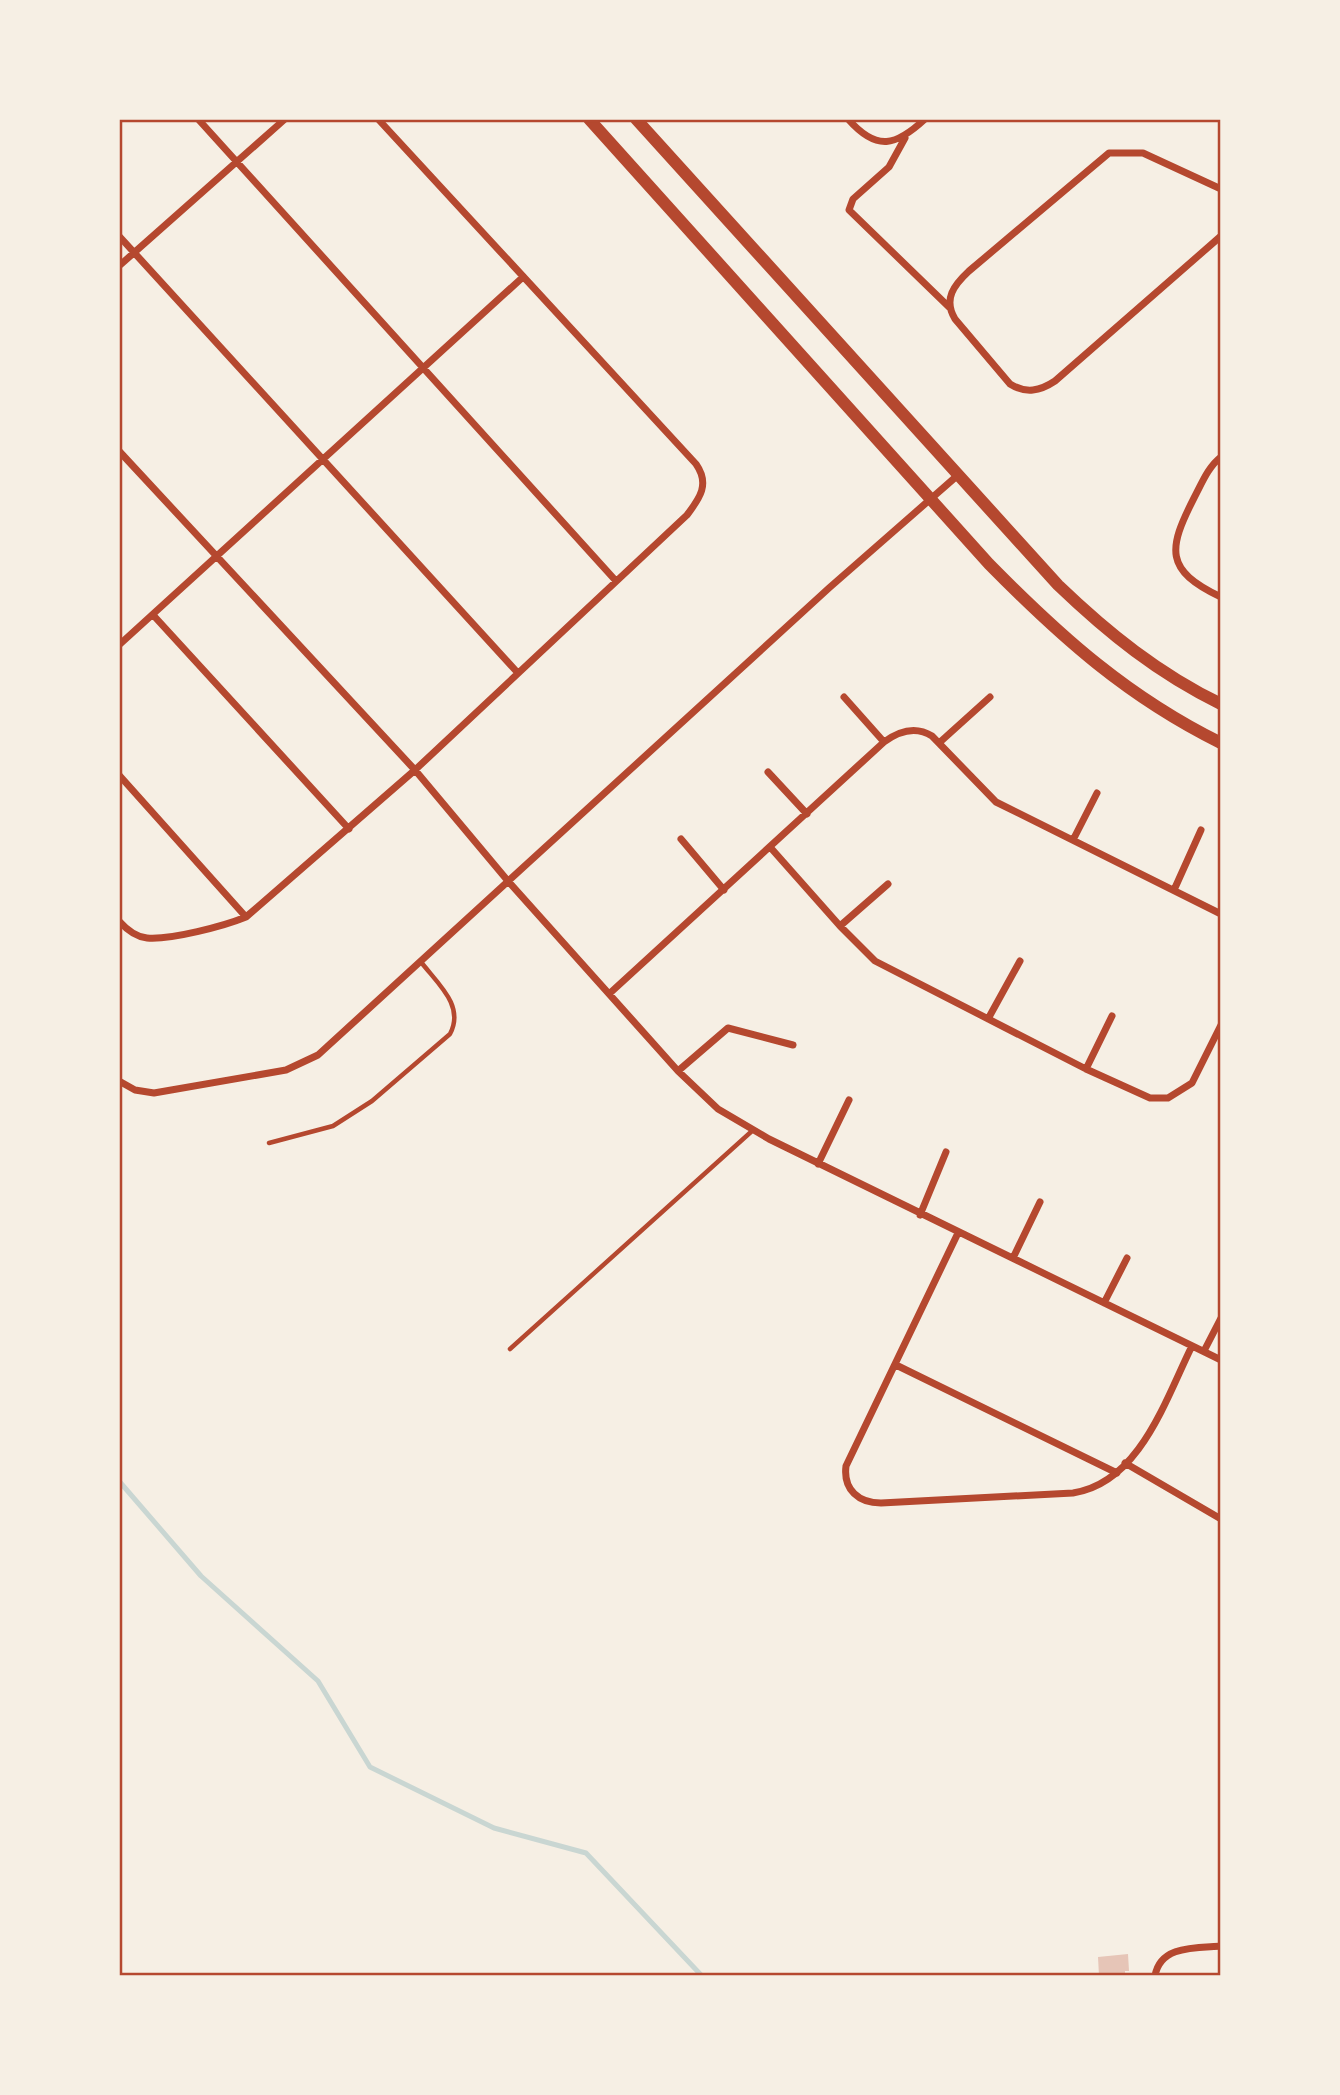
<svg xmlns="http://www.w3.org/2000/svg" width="1340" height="2095" font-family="'IBM Plex Sans',sans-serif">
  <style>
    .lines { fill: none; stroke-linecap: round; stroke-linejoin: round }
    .stream { stroke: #c9d6d2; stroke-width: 5 }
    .building { fill: #e6c5b7 }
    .service { stroke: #b5482f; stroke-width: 4.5 }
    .minor { stroke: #b5482f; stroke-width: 7 }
    .tertiary { stroke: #b5482f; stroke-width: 12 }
    .neatline { fill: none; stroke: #b5482f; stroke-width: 2.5 }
  </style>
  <rect width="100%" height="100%" fill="#f6efe4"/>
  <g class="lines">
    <path class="stream" d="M119,1481L201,1576L318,1681L370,1767L494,1828L586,1853L702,1976"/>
  </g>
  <path class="building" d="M1128,1954L1129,1971H1125V1976H1099L1098,1957Z"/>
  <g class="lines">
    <path class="service" d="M269,1143L333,1126L372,1101L450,1034C465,1006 438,984 421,962
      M510,1349L752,1131"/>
    <path class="minor" d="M198,119L616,581
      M848,119C877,152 896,146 925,119
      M905,138L889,167L853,199L849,210L950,308
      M1221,189L1143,153H1109L969,271C954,285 943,299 955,319L1010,384C1026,394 1040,391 1055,381L1221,236
      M119,236L517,672
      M119,266L285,119
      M119,451L415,770L508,881L678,1071L718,1109L769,1139L1221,1360
      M1221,457C1208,467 1202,483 1194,498C1168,549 1164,570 1221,597
      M154,616L349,829
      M119,645L523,277
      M844,697L884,742
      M939,743L990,697
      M768,772L807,814
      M119,775L246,917
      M681,839L724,890
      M1073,840L1097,793
      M770,847L840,926L875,961L1086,1069L1150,1098H1168L1192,1083L1221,1025
      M1174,890L1201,830
      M119,921C127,930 136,937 147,938C171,940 224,926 246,917L415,770L687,515C700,498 710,484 696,464L378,119
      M840,926L888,884
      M609,994L884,742C899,731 916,726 932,736L996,802L1221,914
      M988,1019L1020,961
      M1086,1069L1112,1016
      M678,1071L728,1028L793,1045
      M119,1081L135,1090L154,1093L286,1070L318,1055L829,588L958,475
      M818,1164L849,1100
      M920,1215L946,1152
      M958,1233L846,1466C843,1490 859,1503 881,1503L1073,1493C1140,1483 1166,1398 1192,1346
      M1013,1258L1040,1202
      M1104,1303L1127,1258
      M1204,1351L1221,1318
      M896,1365L1117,1473
      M1125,1463L1221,1519
      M1155,1976C1160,1945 1196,1948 1221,1946"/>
    <path class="tertiary" d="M589,119L989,564C1062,638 1128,697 1221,743
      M636,119L1058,585C1108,633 1159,674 1221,704"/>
  </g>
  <rect width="1340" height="2095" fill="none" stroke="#f6efe4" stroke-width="242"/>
  <rect x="121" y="121" width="1098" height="1853" class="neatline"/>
</svg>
